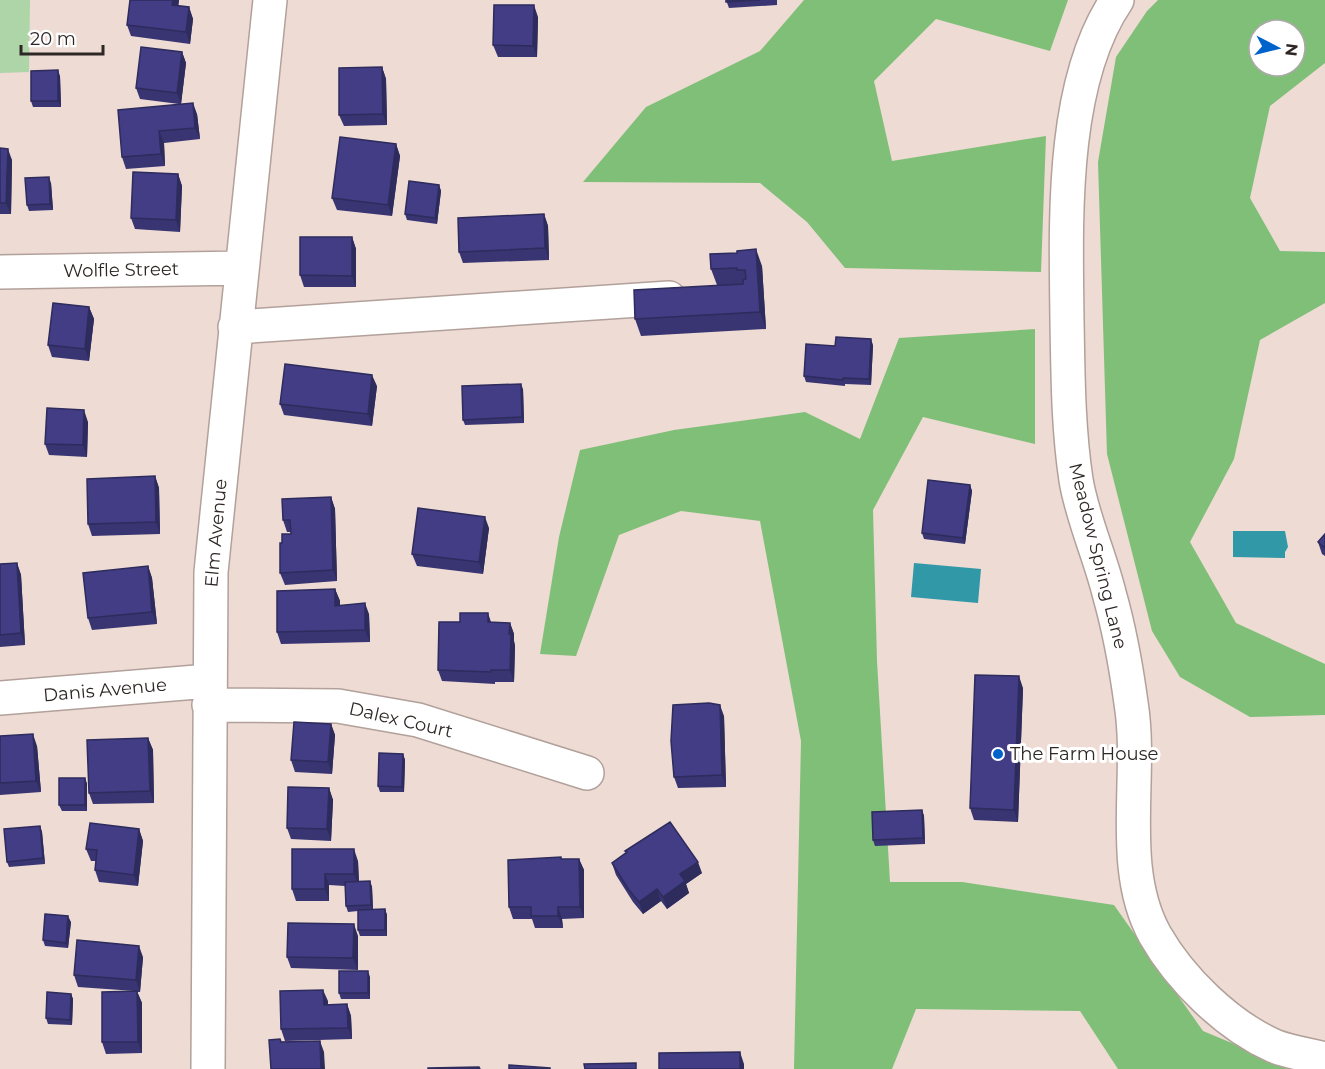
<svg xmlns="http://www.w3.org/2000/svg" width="1325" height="1069" font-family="Montserrat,sans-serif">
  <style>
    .green { fill: #add5a8 }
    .forest { fill: #80bf78; fill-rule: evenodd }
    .water { fill: #3198a8 }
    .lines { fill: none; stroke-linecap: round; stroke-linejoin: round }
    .minor-casing { stroke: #b2a19b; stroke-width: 36 }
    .minor { stroke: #fff; stroke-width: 33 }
    .wall { fill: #393472 }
    .shaded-wall { fill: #2e2b5d }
    .building { fill: #423d85; stroke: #2e2b5d; stroke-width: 1.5 }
    .poi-dot { fill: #0063cb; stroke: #fff; stroke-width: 2 }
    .labels { text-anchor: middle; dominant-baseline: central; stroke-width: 6; stroke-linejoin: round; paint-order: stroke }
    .street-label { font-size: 18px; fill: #2e2725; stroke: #fff }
    .poi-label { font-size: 18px; fill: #2e2725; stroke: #fff; text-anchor: start }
  </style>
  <rect width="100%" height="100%" fill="#eddbd4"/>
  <path class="green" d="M0,0H30L29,72L0,73Z"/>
  <path class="forest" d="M804,0H1068L1050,51L936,19L874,81L892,161L1046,136L1041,272L845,268L807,222L760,183L583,182L646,107L760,51Z
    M1158,0H1325V63L1270,106L1250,198L1280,251L1325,252V303L1260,340L1234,459L1190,542L1236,623L1325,664V715L1250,717L1180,677L1152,631L1107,454L1098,162L1116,57L1147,11ZM1259,30H1295V66H1259Z
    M1035,329V444L923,417L873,510L877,661L890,882H962L1114,905L1203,1031L1294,1069H1118L1080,1011L916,1009L892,1069H794L801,741L760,521L681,511L619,535L576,656L540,654L559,537L580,450L674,430L805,412L860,439L899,338Z"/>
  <path class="water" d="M1233,531H1285L1288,547L1285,552V558L1233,557Z
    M914,563L981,569L978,603L911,597Z"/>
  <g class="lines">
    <g class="minor-casing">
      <path id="minor" d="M1117,0C1060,84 1066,223 1067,321C1068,375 1068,427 1076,480C1082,517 1100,556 1109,593C1119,628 1126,666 1131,703C1143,776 1117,867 1155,935C1180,979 1227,1025 1274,1046C1289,1052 1309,1055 1325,1059
        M0,272L242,268
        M235,327L669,298
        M0,698L209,681
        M209,705L338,706L418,720L587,773
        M208,1069L211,572L270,0"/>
    </g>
    <use href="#minor" class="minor"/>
  </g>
  <path class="wall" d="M130,0H179L178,6L189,7L193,19L190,44L131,36L127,25Z
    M726,0H777V5L729,8Z
    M538,17L537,57H498L493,45Z
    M182,52L186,63L181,104L197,114L200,139L164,143L165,166L126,169L122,157L179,104L140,99L136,88Z
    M382,67L386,79L387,125L344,126L339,115Z
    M60,76L61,107H33L31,101Z
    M396,144L400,156L392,216L337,210L332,198Z
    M0,148L12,160L11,214H0Z
    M178,174L182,186L180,232L135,229L131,218Z
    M51,183L53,210L29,211L27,205Z
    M439,185L441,191L437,224L407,220L405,214Z
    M544,214L548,226L549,260L463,263L459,252Z
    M352,237L356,249V287H304L300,275Z
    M737,253L762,266L766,329L641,336L635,319L717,285L711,269Z
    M89,307L94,319L89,361L52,357L48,345Z
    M873,345L871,385L845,384V386L806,382L804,376L835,346Z
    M377,386L372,426L284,415L280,404Z
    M523,389L524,423L465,425L463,420Z
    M88,422L87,457L49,455L45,444Z
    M155,476L159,488L160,534L92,536L88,524Z
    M970,485L972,491L965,544L924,539L922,533Z
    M331,497L335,509L337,581L285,585L280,573L282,543L291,534V532H287L283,520Z
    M489,528L483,574L417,566L412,554Z
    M1325,534V556L1322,554L1318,542Z
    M17,563L21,575L25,645L0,647V564Z
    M148,566L152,578L157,624L92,630L88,618Z
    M335,589L340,601V605L369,614L370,642L281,644L277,632Z
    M491,623H510L514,634V641L515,646L514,682H495V684L442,681L438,670Z
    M1023,688L1018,822L974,820L970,808Z
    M724,716L726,787L678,788L674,777Z
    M331,724L335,735L332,774L295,772L291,760Z
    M0,736L37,746L41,792L0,795Z
    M148,738L153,750L154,803L93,804L89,793Z
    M403,754L405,760L404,792H380L378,786Z
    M85,778L87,784V811H62L59,805Z
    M329,788L333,800L331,841L291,839L287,828Z
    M922,810L924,816L925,844L875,846L873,840Z
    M40,826L42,832L45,864L9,867L7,862Z
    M139,829L143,841L138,886L99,882L95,870L96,861H91L86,849Z
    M292,849L358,861L359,882L370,881L372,887L373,909H385L387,915V936H360L358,930V911L348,912L346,906L345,886L329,885V901H296L292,889Z
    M625,851L702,873L686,884L689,893L667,909L661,901L643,914L633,902L616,875L612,863L626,853Z
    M561,857V859H579L584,870V918L562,919L563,928H535L532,919H513L509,907Z
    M71,922L68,948L45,946L43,940Z
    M358,936V970L291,968L287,957Z
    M143,957L140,992H137L142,1003V1053L106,1054L102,1042L135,991L78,987L74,975Z
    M370,977V999H341L339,993Z
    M71,994L73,999L72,1025L48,1024L46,1018Z
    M328,1001V1005L347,1004L351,1016L352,1039L285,1041L281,1029Z"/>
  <path class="shaded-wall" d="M173,0H179L177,17L172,5Z
    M534,5L538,17L537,57L533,46Z
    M189,7L193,19L190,44L186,32Z
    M182,52L186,63L181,104L177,93Z
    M382,67L386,79L387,125L383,114Z
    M58,70L60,76L61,107L58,101Z
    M193,103L197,114L200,139L195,128Z
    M159,131L164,143L165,166L161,154Z
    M396,144L400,156L392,216L388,205Z
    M8,149L12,160L11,214L6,203Z
    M178,174L182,186L180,232L176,220Z
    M49,177L51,183L53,210L50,204Z
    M439,185L441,191L437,224L435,218Z
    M544,214L548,226L549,260L545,248Z
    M352,237L356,249V287L352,276Z
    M756,249L762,266L766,329L760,312Z
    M89,307L94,319L89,361L85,349Z
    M871,339L873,345L871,385L869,379Z
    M372,375L377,386L372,426L368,414Z
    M521,384L523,389L524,423L522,417Z
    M84,410L88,422L87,457L83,445Z
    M155,476L159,488L160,534L156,522Z
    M970,485L972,491L965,544L963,538Z
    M331,497L335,509L337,581L333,570Z
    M485,517L489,528L483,574L479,562Z
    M17,563L21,575L25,645L21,633Z
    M148,566L152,578L157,624L152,612Z
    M335,589L340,601V617L335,606Z
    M365,603L369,614L370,642L365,630Z
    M488,613L492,625L488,622Z
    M510,623L514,634V641L515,646L514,682L510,670Z
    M1019,676L1023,688L1018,822L1014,810Z
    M720,705L724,716L726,787L722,775Z
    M331,724L335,735L332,774L328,762Z
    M33,734L37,746L41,792L36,781Z
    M148,738L153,750L154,803L150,791Z
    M403,754L405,760L404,792L402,787Z
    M85,778L87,784V811L85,805Z
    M329,788L333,800L331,841L327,829Z
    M922,810L924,816L925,844L923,838Z
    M40,826L42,832L45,864L43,858Z
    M139,829L143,841L138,886L134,875Z
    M354,849L358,861L359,886L354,874Z
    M579,859L584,870V918L580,907Z
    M698,862L702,873L686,884L689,893L667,909L663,897L680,874Z
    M325,874L329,885V901L325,889Z
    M370,881L372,887L373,911L371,905Z
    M657,889L661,901L643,914L639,902Z
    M558,907L562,919L563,928L558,916Z
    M385,909L387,915V936L385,930Z
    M68,916L71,922L68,948L66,943Z
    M354,924L358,936V970L353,958Z
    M139,946L143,957L140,992L136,980Z
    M368,971L370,977V999L368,993Z
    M323,990L328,1001V1017L324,1005Z
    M137,991L142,1003V1053L138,1042Z
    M71,994L73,999L72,1025L70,1020Z
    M347,1004L351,1016L352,1039L348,1028Z
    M320,1041L324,1052L325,1069H321Z
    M740,1052L744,1064V1069H740Z"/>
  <path class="building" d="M130,0H173L172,5L189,7L186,32L127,25Z
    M726,0H760L726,2Z
    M494,5H534L533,46L493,45Z
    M141,47L182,52L177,93L136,88Z
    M382,67L383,114L339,115V68Z
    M58,70V101H31V71Z
    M193,103L195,128L159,131L161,154L122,157L118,110Z
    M340,137L396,144L388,205L332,198Z
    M0,148L8,149L6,203H0Z
    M133,172L178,174L176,220L131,218Z
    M49,177L50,204L27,205L25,178Z
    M409,181L439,185L435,218L405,214Z
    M544,214L545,248L459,252L458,218Z
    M300,237H352V276L300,275Z
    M756,249L760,312L635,319L634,290L743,284V280L746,279L745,270H737V268L711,269L710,254L737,253V251Z
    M53,303L89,307L85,349L48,345Z
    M836,337L871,339L869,379L843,378V380L804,376L806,344L835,346Z
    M285,364L372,375L368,414L280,404Z
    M521,384L522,417L463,420L462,386Z
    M47,408L84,410L83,445L45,444Z
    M155,476L156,522L88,524L87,479Z
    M928,480L970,485L963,538L922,533Z
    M331,497L333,570L280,573V543H282V534H291L290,520H283L282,499Z
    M418,508L485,517L479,562L412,554Z
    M1325,534V548L1318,542Z
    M17,563L21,633L0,635V564Z
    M148,566L152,612L88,618L83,573Z
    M335,589V606L365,603V630L277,632V591Z
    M460,613H488V622L510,623L509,634H511L510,670H491V672L438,670L439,622H460Z
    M975,675L1019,676L1014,810L970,808Z
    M709,703L720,705L722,775L674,777L671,741L673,705Z
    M294,722L331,724L328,762L291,760Z
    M33,734L36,781L0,783V736Z
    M148,738L150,791L89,793L87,740Z
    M379,753L403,754L402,787L378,786Z
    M59,778H85V805H59Z
    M288,787L329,788L327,829L287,828Z
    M922,810L923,838L873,840L872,812Z
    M670,822L698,862L680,874L685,881L663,897L657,889L639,902L629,890L612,863L627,852L625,851Z
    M90,823L139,829L134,875L95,870L97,850L86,849Z
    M40,826L43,858L7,862L4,829Z
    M292,849H354V874H325V889H292Z
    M561,857V859H579L580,907H558V916H531V907H509L508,860Z
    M370,881L371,905L346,906L345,882Z
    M385,909V930H358V910Z
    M45,914L68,916L66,943L43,940Z
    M288,923L354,924L353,958L287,957Z
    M77,940L139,946L136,980L74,975Z
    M339,971H368V993H339Z
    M323,990L324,1005L347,1004L348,1028L281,1029L280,991Z
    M137,991L138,1042H102V992Z
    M47,992L71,994L70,1020L46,1018Z
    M280,1039L281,1042L320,1041L321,1069H271L269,1040Z
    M740,1052V1069H659V1053Z
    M636,1063V1069H585L584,1064Z
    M509,1065L550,1068V1069H509Z
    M479,1067L480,1069H428V1068Z"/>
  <circle class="poi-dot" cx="998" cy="754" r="6"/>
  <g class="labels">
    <g class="street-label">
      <text transform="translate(121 270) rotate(-1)">Wolfle Street</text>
      <text transform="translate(216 533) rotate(-85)">Elm Avenue</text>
      <text transform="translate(1098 556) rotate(76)">Meadow Spring Lane</text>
      <text transform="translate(105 690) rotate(-5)">Danis Avenue</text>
      <text transform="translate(401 720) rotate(13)">Dalex Court</text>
    </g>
    <g class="poi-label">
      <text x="1010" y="754">The Farm House</text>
    </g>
  </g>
  <g transform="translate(1277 48) rotate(97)"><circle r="28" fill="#ffffff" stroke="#aba9a8" stroke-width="1.5"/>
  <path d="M0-4.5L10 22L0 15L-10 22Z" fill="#0063cb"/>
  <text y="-9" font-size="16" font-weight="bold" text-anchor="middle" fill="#2e2725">N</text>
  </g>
  <path d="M21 45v9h82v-9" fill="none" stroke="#2e2725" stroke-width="3"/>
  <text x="30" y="45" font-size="18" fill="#2e2725" stroke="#ffffff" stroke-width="4.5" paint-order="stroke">20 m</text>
</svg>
